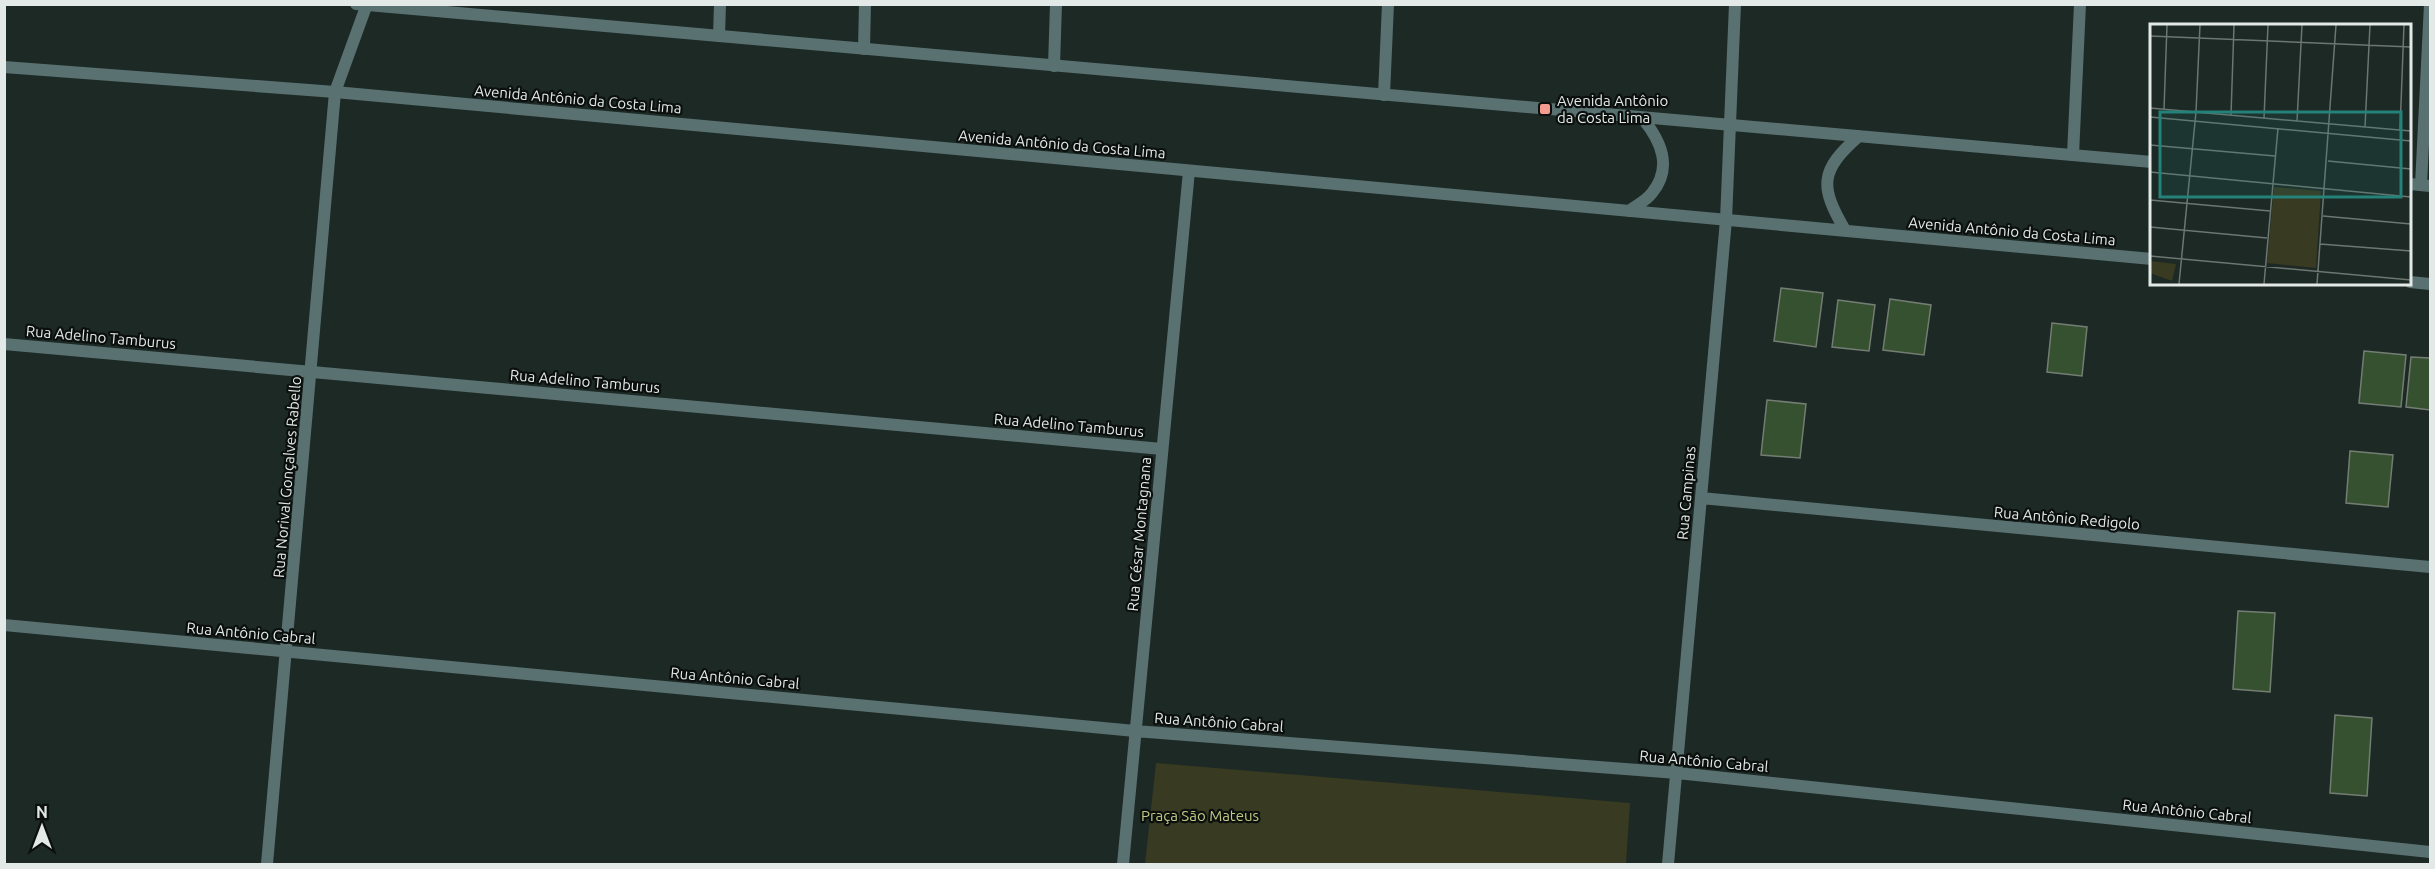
<svg xmlns="http://www.w3.org/2000/svg" width="2435" height="869" font-family="Ubuntu,sans-serif">
  <style>
    .green { fill: #383a22 }
    .building { fill: #355130; stroke: #747d73; stroke-width: 1.5 }
    .lines { fill: none; stroke-linecap: round; stroke-linejoin: round }
    .service { stroke: #597171; stroke-width: 12 }
    .minor { stroke: #597171; stroke-width: 12 }
    .tertiary { stroke: #597171; stroke-width: 12 }
    .poi-dot { fill: #f59c91; stroke: #0b100e; stroke-width: 2 }
    .labels { text-anchor: middle; dominant-baseline: central; stroke-width: 4.5; stroke-linejoin: round; paint-order: stroke }
    .street-label { font-size: 15px; fill: #e2e9e6; stroke: #0b100e }
    .poi-label { font-size: 15px; fill: #e2e9e6; stroke: #0b100e; text-anchor: start }
    .park-label { font-size: 15px; fill: #c3c982; stroke: #0b100e }
    .inset-road { fill: none; stroke: #6c7672; stroke-width: 1.5 }
    .view { fill: #24827a; fill-opacity: 0.15; stroke: #24827a; stroke-width: 3 }
    .inset-edge { fill: none; stroke: #e2e9e6; stroke-width: 3 }
  </style>
  <rect width="100%" height="100%" fill="#1d2924"/>
  <path class="green" d="M1156,763L1630,803L1626,864H1145Z"/>
  <path class="building" d="M1781,288L1823,293L1816,347L1774,341Z
    M1890,299L1931,305L1924,355L1883,350Z
    M1838,300L1875,305L1869,351L1832,347Z
    M2052,323L2087,327L2082,376L2047,372Z
    M2364,351L2406,355L2401,407L2359,403Z
    M2411,357L2430,358V410L2406,407Z
    M1767,400L1806,404L1800,458L1761,455Z
    M2350,451L2393,455L2388,507L2346,503Z
    M2238,611L2275,613L2270,692L2233,689Z
    M2335,715L2372,718L2367,796L2330,793Z"/>
  <g class="lines">
    <path class="service" d="M864,49L865,4"/>
    <path class="minor" d="M719,36L720,4
      M1054,66L1056,4
      M1384,95L1388,4
      M2073,155L2080,4
      M2421,185L2430,4
      M4,344L1162,449
      M1701,498L2430,567
      M4,625L1135,731L1677,773L2430,852
      M267,864L335,92L367,4
      M1123,864L1189,171
      M1668,864L1726,220L1735,4"/>
    <path class="tertiary" d="M356,4L2152,162
      M4,67L335,92L2152,259
      M2410,184L2430,186
      M1629,211C1636,206 1647,200 1652,193C1673,167 1661,141 1643,119
      M1845,230C1819,186 1820,170 1859,136
      M2410,282L2430,284"/>
  </g>
  <rect class="poi-dot" x="1539" y="103" width="12" height="12" rx="3"/>
  <g class="labels">
    <g class="street-label">
      <text transform="translate(578 99) rotate(5)">Avenida Antônio da Costa Lima</text>
      <text transform="translate(1062 144) rotate(5)">Avenida Antônio da Costa Lima</text>
      <text transform="translate(2012 231) rotate(5)">Avenida Antônio da Costa Lima</text>
      <text transform="translate(101 337) rotate(5)">Rua Adelino Tamburus</text>
      <text transform="translate(585 381) rotate(5)">Rua Adelino Tamburus</text>
      <text transform="translate(1069 425) rotate(5)">Rua Adelino Tamburus</text>
      <text transform="translate(287 477) rotate(-85)">Rua Norival Gonçalves Rabello</text>
      <text transform="translate(1686 493) rotate(-85)">Rua Campinas</text>
      <text transform="translate(2067 518) rotate(5)">Rua Antônio Redigolo</text>
      <text transform="translate(1139 534) rotate(-85)">Rua César Montagnana</text>
      <text transform="translate(251 633) rotate(5)">Rua Antônio Cabral</text>
      <text transform="translate(735 678) rotate(5)">Rua Antônio Cabral</text>
      <text transform="translate(1219 722) rotate(4)">Rua Antônio Cabral</text>
      <text transform="translate(1704 761) rotate(5)">Rua Antônio Cabral</text>
      <text transform="translate(2187 811) rotate(6)">Rua Antônio Cabral</text>
    </g>
    <g class="poi-label">
      <text x="1557" y="100">Avenida Antônio<tspan x="1557" dy="17">da Costa Lima</tspan></text>
    </g>
    <g class="park-label">
      <text x="1200" y="815">Praça São Mateus</text>
    </g>
  </g>
  <g transform="translate(2150 24)">
    <rect width="261" height="261" fill="#1d2924"/>
    <path d="M124,163L171,167L166,244L117,239ZM0,237L26,240L22,257L0,249Z" fill="#383a22"/>
    <path class="inset-road" d="M0,12L261,23M0,84L261,107M14,85L17,1M81,91L84,1M0,93L261,117M114,94L118,1M147,97L152,1M215,103L220,1M250,106L254,1M0,121L125,132M178,137L261,145M0,148L261,173M0,176L120,187M173,192L261,200M0,203L117,214M170,220L261,227M0,232L261,256M29,260L46,88L50,1M114,260L128,104M167,260L186,1"/>
    <path class="view" d="M10,88H251V173H10Z"/>
    <rect width="261" height="261" class="inset-edge"/>
  </g>
  <rect width="2435" height="869" fill="none" stroke="#e2e9e6" stroke-width="12"/>
  <g transform="translate(42 827)" stroke="#0b100e" stroke-width="4.5" paint-order="stroke">
  <path d="M0-4.5L10 22L0 15L-10 22Z" fill="#e2e9e6"/>
  <text y="-9" font-size="16" font-weight="bold" text-anchor="middle" fill="#e2e9e6">N</text>
  </g>
</svg>
